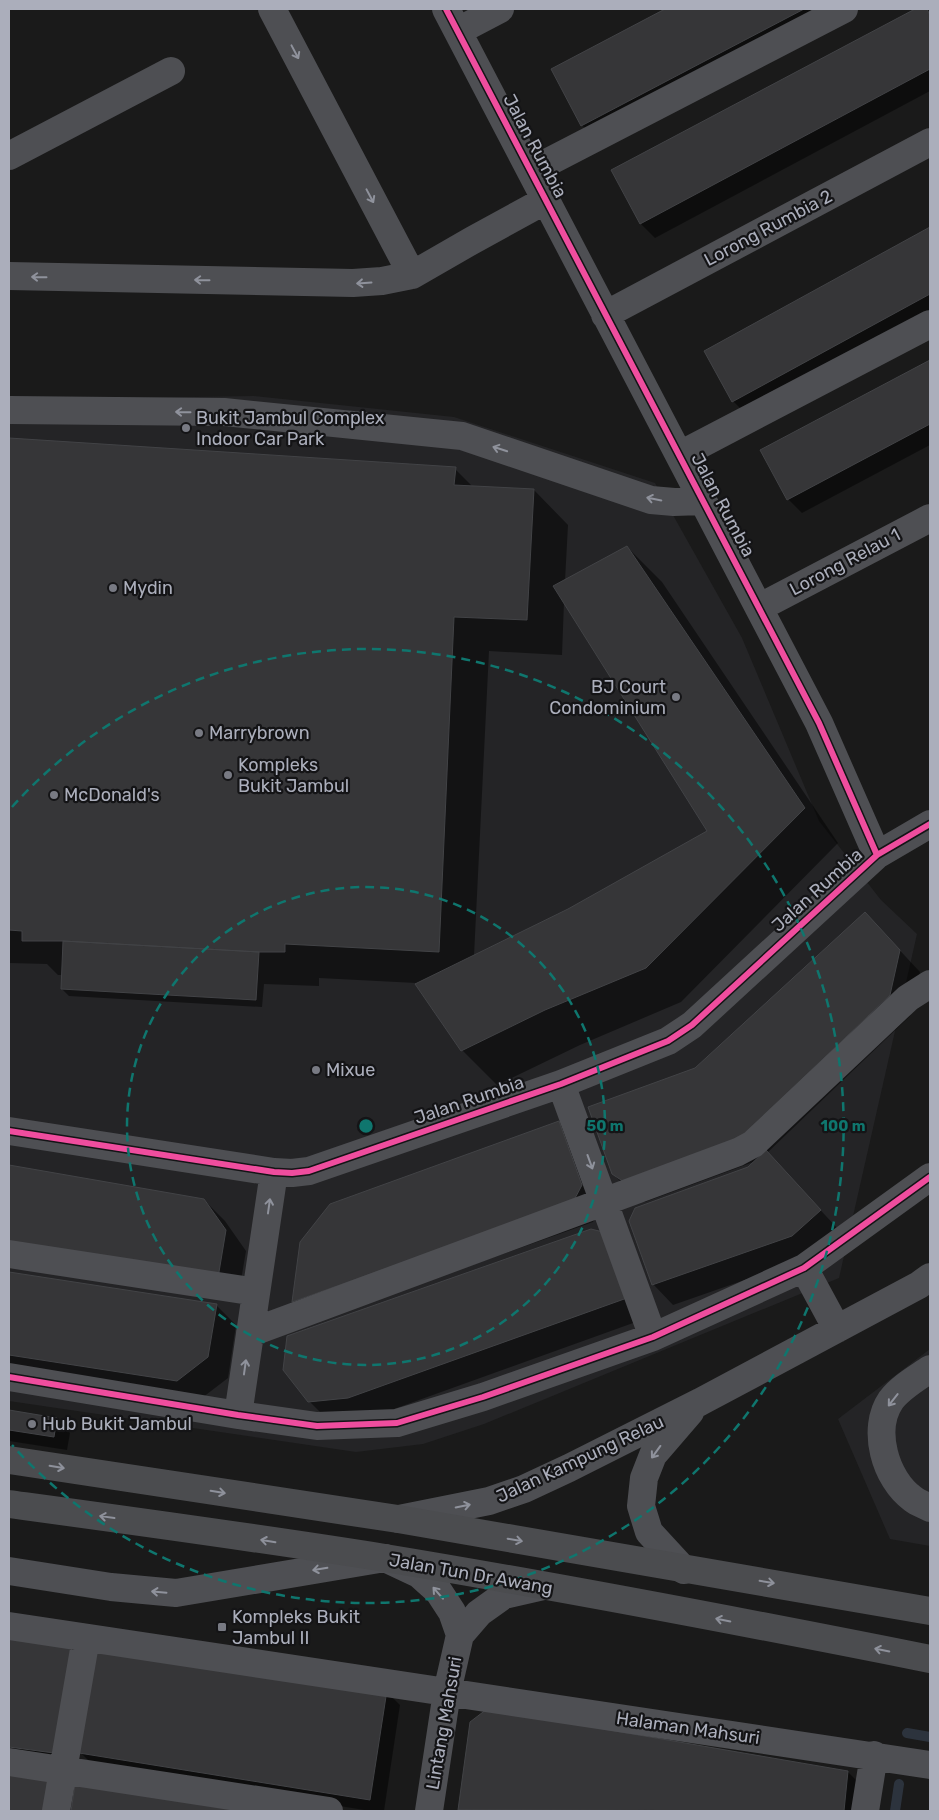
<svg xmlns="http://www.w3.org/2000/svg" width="939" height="1820" font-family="Rubik,sans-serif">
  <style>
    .built { fill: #242426 }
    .shadow { fill: #0007; fill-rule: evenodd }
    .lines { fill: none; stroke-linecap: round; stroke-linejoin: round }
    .stream { stroke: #2c333d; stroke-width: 10 }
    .building { fill: #363638; stroke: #424346 }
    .minor { stroke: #4e4f53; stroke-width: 28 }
    .major { stroke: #4b4c4f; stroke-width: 28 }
    .cycleway-casing { stroke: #141416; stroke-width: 9 }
    .cycleway { stroke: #ef4d9e; stroke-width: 6 }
    .oneway { stroke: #8f929c }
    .oneway2 { stroke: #8e919b }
    .ring { fill: none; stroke: #0f766e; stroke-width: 2.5; stroke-dasharray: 9 6 }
    .poi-dot { fill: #787a83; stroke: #141416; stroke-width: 2 }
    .labels { text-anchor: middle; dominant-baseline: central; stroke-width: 4.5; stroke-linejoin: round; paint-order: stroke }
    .street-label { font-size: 18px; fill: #abaebb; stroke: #141416 }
    .poi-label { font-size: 18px; fill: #abaebb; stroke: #141416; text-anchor: start }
    .centre { fill: #0f766e; stroke: #141416; stroke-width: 2.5 }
    .ring-label { font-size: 15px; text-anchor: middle; font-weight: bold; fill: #0f766e; stroke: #141416; stroke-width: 4.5; stroke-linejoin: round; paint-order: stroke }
  </style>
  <rect width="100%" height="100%" fill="#1a1a1a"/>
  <path class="built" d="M254,396L454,417L655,483L742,638L819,821L881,900L917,934L839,1278L484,1424L423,1444L356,1452L9,1401V400Z
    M930,1349V1546L890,1539L838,1419Z"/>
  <path class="shadow" d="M668,9H844L596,139L582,125L552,70Z
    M917,9H927L930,12V91L655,238L641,224L613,171Z
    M930,229V316L747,415L733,401L706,351Z
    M930,361V445L802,513L788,499L762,451Z
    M9,439L455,469L474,488L534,490L568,525L565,581L627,547L662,582L838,843L681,1002L580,1045L497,1085L462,1050L416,983L319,978V986L264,984L262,1007L69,996L62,989L63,975H58L47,964L9,963ZM564,602L708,832L568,910L474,956L489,651L562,655Z
    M865,913L920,972L910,1016L767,1153L840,1231L813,1256L673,1305L653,1284L756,1161L645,1202L634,1195L613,1174L696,1069Z
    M558,1122L579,1143L602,1207L593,1222L314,1321L293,1301Z
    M9,1167L204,1200L225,1221L246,1251L238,1298L9,1254Z
    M591,1230L647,1318L369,1418L330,1422L309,1401Z
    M9,1274L216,1305L236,1325L228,1378L198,1401L9,1372Z
    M9,1411L56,1419L70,1433L67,1450L9,1441Z
    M9,1635L67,1767L9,1759Z
    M386,1691L400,1705L384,1811H370L94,1766L80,1752Z
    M9,1772L59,1811H9Z
    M848,1772L862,1786L859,1811H461L459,1810Z
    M77,1780L263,1811H72Z"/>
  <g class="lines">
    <path class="stream" d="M907,1733L930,1737
      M895,1811L899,1784"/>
  </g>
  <path class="building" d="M665,9H804L581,126L551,69Z
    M915,9H927L930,15V69L640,224L611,170Z
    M930,227V294L732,402L704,351Z
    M930,360V424L787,500L760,450Z
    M9,438L456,467L454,485L534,489L527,620L454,617L439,952L285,944V952H259L63,941H22V931L9,930Z
    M627,546L805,808L646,968L545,1010L461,1051L415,984L568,909L707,831L553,586Z
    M865,912L900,950L890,995L738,1140L624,1182L612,1174L588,1107L695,1068Z
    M63,941L259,952L256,1000L61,989Z
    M559,1121L582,1185L573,1202L292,1302L300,1242L330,1204Z
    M766,1150L821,1210L792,1236L652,1285L629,1221L635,1208L748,1167Z
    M9,1165L204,1199L226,1230L218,1278L9,1246Z
    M591,1229L603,1232L627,1298L348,1398L308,1402L283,1370L287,1336Z
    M9,1272L217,1304L208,1357L177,1381L9,1355Z
    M9,1410L57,1418L54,1437L9,1430Z
    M9,1633L73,1641L54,1753L9,1747Z
    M96,1643L387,1690L370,1800L79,1753Z
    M487,1709L848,1771L844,1811L458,1810L470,1722Z
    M9,1771L48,1777L44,1811H9Z
    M76,1778L271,1811H71Z"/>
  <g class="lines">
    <path class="minor" d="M272,9L412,275
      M446,9L819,723L877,855
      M458,31L500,9
      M9,156L171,71
      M531,171L844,9
      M9,276L353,283L382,281L412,275L473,240L546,200
      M605,315L930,142
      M9,410L224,412L462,436L651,500L674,502L702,501
      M680,455L930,324
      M760,607L930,518
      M561,1084L653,1337
      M9,1131L274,1172L292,1173L309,1171L561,1084L668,1041L692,1025L877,855L930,824
      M9,1254L256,1292
      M804,1268L837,1329
      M250,1333L738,1152L753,1144L908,998L930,984
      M930,1369C917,1378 901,1387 891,1400C871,1429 885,1479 913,1499C918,1503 925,1505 930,1508
      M9,1377L238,1415L317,1426L397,1423L483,1397L653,1337L804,1268L930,1177
      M238,1415L274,1172
      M399,1519L489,1501L524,1489L569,1468L700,1402L919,1285L930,1277
      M684,1570L649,1532L641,1506L644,1478L653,1455L690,1412
      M9,1571L111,1587L176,1593L385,1558L419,1574L439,1592L452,1612L460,1635
      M9,1626L930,1765
      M9,1762L329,1811
      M56,1811L86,1638
      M429,1811L447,1692L460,1635L479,1613L504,1595L543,1586
      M865,1811L874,1755"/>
    <path class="major" d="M9,1460L398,1519L930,1611
      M9,1504C134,1521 260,1538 385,1558C567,1588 749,1623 930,1659"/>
    <g class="cycleway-casing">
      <path id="cycleway" d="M446,9L819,723L877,855
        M9,1131L274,1172L292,1173L309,1171L561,1084L668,1041L692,1025L877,855L930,824
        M9,1377L238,1415L317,1426L397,1423L483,1397L653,1337L804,1268L930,1177"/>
    </g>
    <use href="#cycleway" class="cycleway"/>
  </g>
  <defs><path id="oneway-shaft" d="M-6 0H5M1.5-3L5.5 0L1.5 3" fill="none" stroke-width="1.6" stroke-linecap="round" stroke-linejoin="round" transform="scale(1.25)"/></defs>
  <g class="oneway">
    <use href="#oneway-shaft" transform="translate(295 52) rotate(62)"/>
    <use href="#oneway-shaft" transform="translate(370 196) rotate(62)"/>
    <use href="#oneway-shaft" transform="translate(39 277) rotate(-179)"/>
    <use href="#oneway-shaft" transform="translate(202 280) rotate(-179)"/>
    <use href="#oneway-shaft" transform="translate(364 283) rotate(176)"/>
    <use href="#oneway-shaft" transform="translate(183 412) rotate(-179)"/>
    <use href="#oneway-shaft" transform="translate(500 449) rotate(-162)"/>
    <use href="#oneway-shaft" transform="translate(654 499) rotate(-169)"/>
    <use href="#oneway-shaft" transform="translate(590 1162) rotate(70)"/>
    <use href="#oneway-shaft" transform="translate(269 1206) rotate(-82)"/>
    <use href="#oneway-shaft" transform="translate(245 1367) rotate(-82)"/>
    <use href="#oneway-shaft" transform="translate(893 1400) rotate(128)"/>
    <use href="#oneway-shaft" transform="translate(656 1452) rotate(126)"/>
    <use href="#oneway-shaft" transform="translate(463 1506) rotate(-11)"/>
    <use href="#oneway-shaft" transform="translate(320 1569) rotate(171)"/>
    <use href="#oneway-shaft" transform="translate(159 1592) rotate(-175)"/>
    <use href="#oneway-shaft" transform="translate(438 1593) rotate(-131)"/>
  </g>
  <g class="oneway2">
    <use href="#oneway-shaft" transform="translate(57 1467) rotate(9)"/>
    <use href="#oneway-shaft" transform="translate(218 1492) rotate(9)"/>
    <use href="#oneway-shaft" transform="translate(107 1517) rotate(-172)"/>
    <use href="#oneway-shaft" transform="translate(515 1540) rotate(10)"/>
    <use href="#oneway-shaft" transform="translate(268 1541) rotate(-171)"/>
    <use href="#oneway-shaft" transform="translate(767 1582) rotate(9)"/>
    <use href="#oneway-shaft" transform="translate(723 1620) rotate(-169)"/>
    <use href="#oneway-shaft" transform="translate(882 1650) rotate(-169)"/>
  </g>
  <g class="ring">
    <circle cx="366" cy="1126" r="239"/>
    <path d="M12 807A477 477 0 1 1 12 1445"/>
  </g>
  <g class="poi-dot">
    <circle cx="186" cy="428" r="5"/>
    <circle cx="113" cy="588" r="5"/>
    <circle cx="676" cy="697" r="5"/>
    <circle cx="199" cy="733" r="5"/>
    <circle cx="228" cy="775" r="5"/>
    <circle cx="54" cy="795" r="5"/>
    <circle cx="316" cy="1070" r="5"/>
    <circle cx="32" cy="1424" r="5"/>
    <rect x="217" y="1622" width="10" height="10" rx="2.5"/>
  </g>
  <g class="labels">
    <g class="street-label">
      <text transform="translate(535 146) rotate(62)">Jalan Rumbia</text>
      <text transform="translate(768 228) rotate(-28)">Lorong Rumbia 2</text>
      <text transform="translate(723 505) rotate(62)">Jalan Rumbia</text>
      <text transform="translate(845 562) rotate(-28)">Lorong Relau 1</text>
      <text transform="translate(817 890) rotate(-42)">Jalan Rumbia</text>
      <text transform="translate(469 1100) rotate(-19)">Jalan Rumbia</text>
      <text transform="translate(580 1459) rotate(-25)">Jalan Kampung Relau</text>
      <text transform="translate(471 1574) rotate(10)">Jalan Tun Dr Awang</text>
      <text transform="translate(444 1723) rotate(-80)">Lintang Mahsuri</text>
      <text transform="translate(688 1728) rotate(8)">Halaman Mahsuri</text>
    </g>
    <g class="poi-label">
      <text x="196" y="418">Bukit Jambul Complex<tspan x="196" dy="21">Indoor Car Park</tspan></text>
      <text x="123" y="588">Mydin</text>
      <text x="666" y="687" text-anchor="end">BJ Court<tspan x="666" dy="21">Condominium</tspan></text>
      <text x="209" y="733">Marrybrown</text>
      <text x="238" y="765">Kompleks<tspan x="238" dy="21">Bukit Jambul</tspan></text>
      <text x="64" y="795">McDonald's</text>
      <text x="326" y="1070">Mixue</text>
      <text x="42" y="1424">Hub Bukit Jambul</text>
      <text x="232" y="1617">Kompleks Bukit<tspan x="232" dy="21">Jambul II</tspan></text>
    </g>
  </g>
  <circle cx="366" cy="1126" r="8" class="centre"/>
  <g class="ring-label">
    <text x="605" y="1131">50 m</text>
    <text x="843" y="1131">100 m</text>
  </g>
  <rect width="939" height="1820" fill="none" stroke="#abaebb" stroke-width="20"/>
</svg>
